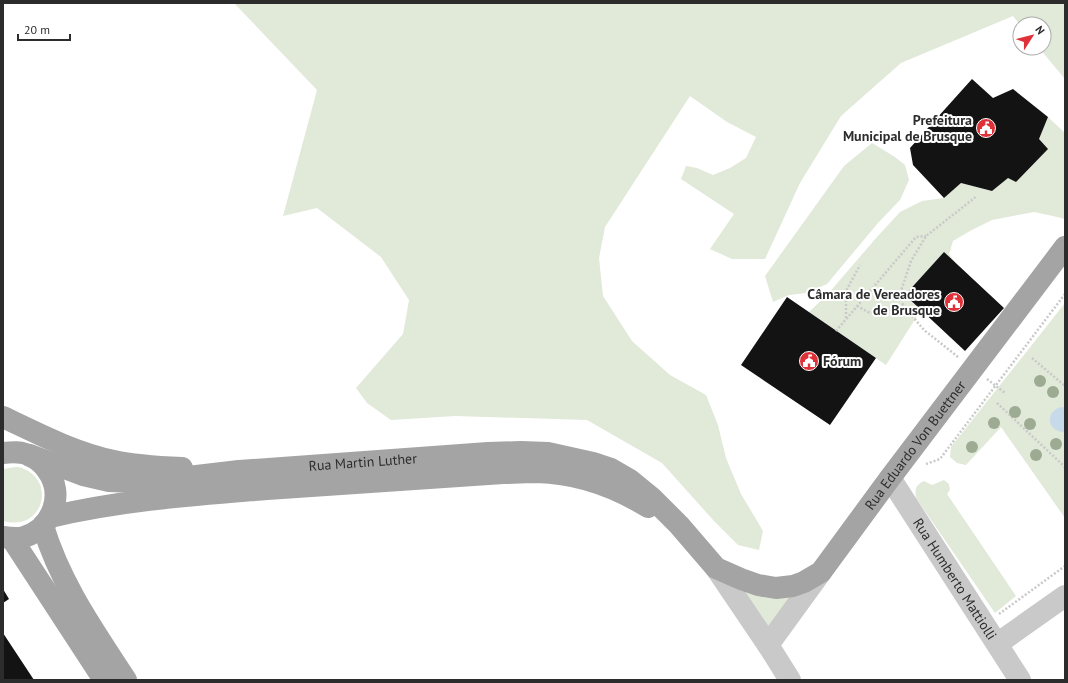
<svg xmlns="http://www.w3.org/2000/svg" width="1068" height="683" font-family="'PT Sans',sans-serif">
  <style>
    .green { fill: #e1e9d9 }
    .water { fill: #c6dae9 }
    .building { fill: #131313 }
    .lines { fill: none; stroke-linecap: round; stroke-linejoin: round }
    .path { stroke: #c9c9c9; stroke-width: 2.5; stroke-dasharray: 2 2; stroke-linecap: butt }
    .minor { stroke: #c9c9c9; stroke-width: 22 }
    .major { stroke: #a4a4a4; stroke-width: 22 }
    .tree { fill: #9eab93 }
    .labels { text-anchor: middle; dominant-baseline: central; stroke-width: 4; stroke-linejoin: round; paint-order: stroke }
    .poi-label { font-size: 14px; font-weight: bold; fill: #2c2c2c; stroke: #fff; text-anchor: end }
    .street-label { font-size: 14px; fill: #2c2c2c; stroke: #fff }
  </style>
  <rect width="100%" height="100%" fill="#fff"/>
  <path class="green" d="M234,3H1065V79L1039,48H1044V24L1020,25L1013,16L901,63L841,116L800,183L765,259H732L710,249L734,214L681,179L686,166L697,168L713,175L730,168L746,158L756,137L727,122L690,96L605,227L599,258L603,296L632,341L670,375L706,395L718,425L726,458L741,494L763,531L759,550L738,545L714,521L662,463L587,420L455,416L391,420L367,403L356,388L403,334L409,300L381,257L317,208L283,216L317,90Z
    M1048,117L1065,133V219L1053,216L1034,212L1018,215L992,220L970,231L953,241L949,254L957,265L944,253L905,295L921,310L886,365L809,312L827,295L877,237L900,212L922,201L944,198L961,183L992,191L1008,178L1016,182L1039,139Z
    M872,143L895,157L905,165L909,180L900,200L878,223L827,284L806,293L789,295L773,302L765,276L844,166Z
    M1065,303V518L1001,427L966,465L957,463L950,457L951,447Z
    M15,467C18,467 21,467 24,469C56,482 43,532 3,521V469Z
    M944,480L949,484L950,490L947,494L1016,596L995,613L916,498C915,488 915,486 924,481L932,485Z
    M738,588L793,595L768,633Z"/>
  <path class="water" d="M1062,407L1065,408V432C1047,433 1044,410 1062,407Z"/>
  <path class="building" d="M972,79L993,98L1013,89L1048,117L1039,139L1048,149L1016,182L1008,178L992,191L961,183L944,198L913,165L910,148Z
    M944,252L1004,308L965,351L905,295Z
    M787,297L876,358L830,425L741,365Z
    M3,589L9,599L3,603Z
    M3,633L34,680H3Z"/>
  <g class="lines">
    <path class="path" d="M857,306L870,313L884,311L903,305
      M846,318V291L860,265
      M836,331L916,237L926,236
      M958,357L924,330L903,305L901,291L911,261L926,236L977,196
      M1032,358L1065,386
      M987,379L1005,393
      M997,403L1065,467
      M926,464L940,459L1065,294
      M999,614L1065,566"/>
    <g class="minor">
      <path id="s1" d="M890,478L1020,680"/>
      <path d="M716,568L768,645L790,680"/>
      <path d="M997,644L1065,596"/>
      <path d="M768,645L821,572"/>
    </g>
    <g class="major">
      <path d="M3,417C39,434 75,453 114,461C136,466 159,467 182,468"/>
      <path d="M3,453C12,452 22,451 30,456C37,459 43,464 47,470C65,494 53,528 24,537C17,539 10,538 3,537"/>
      <path id="s2" d="M30,455L83,475L109,481L135,482L154,481L239,471L488,453L521,452L548,453L593,463L611,469L630,480L652,498L679,525L716,568L741,579L758,585L776,588L793,586L804,582L821,572L890,478L1065,247"/>
      <path d="M50,517C121,500 194,495 267,489C345,484 424,479 503,473C514,473 526,472 537,472C577,473 614,486 648,507"/>
      <path d="M43,526C60,583 94,631 126,680"/>
      <path d="M12,539L104,680"/>
    </g>
  </g>
  <g class="tree">
    <circle cx="1040" cy="381" r="6"/>
    <circle cx="1053" cy="392" r="6"/>
    <circle cx="1015" cy="412" r="6"/>
    <circle cx="994" cy="423" r="6"/>
    <circle cx="1030" cy="424" r="6"/>
    <circle cx="1056" cy="444" r="6"/>
    <circle cx="972" cy="447" r="6"/>
    <circle cx="1036" cy="455" r="6"/>
  </g>
  <defs>
    <g id="civic-disc" transform="scale(1)"><circle r="9.5" fill="#df3138" stroke="#fff"/><path d="M-.6-6.5H3V-4.5H.6V-3L4-1V1h2V6H-6V1h2V-1L-.6-3ZM-1.2 2.5V6h2.4V2.5Z" fill="#fff"/></g>
  </defs>
  <g fill-rule="evenodd">
    <use href="#civic-disc" x="986" y="128"/>
    <use href="#civic-disc" x="954" y="302"/>
    <use href="#civic-disc" x="809" y="361"/>
  </g>
  <g class="labels">
    <g class="poi-label">
      <text x="972" y="120">Prefeitura<tspan x="972" dy="16">Municipal de Brusque</tspan></text>
      <text x="940" y="294">Câmara de Vereadores<tspan x="940" dy="16">de Brusque</tspan></text>
      <text x="823" y="361" text-anchor="start">Fórum</text>
    </g>
    <g class="street-label">
      <text stroke="none"><textPath href="#s2" startOffset="1004">Rua Eduardo Von Buettner</textPath></text>
      <text stroke="none"><textPath href="#s2" startOffset="338">Rua Martin Luther</textPath></text>
      <text stroke="none"><textPath href="#s1" startOffset="120">Rua Humberto Mattiolli</textPath></text>
    </g>
  </g>
  <rect width="1068" height="683" fill="none" stroke="#2c2c2c" stroke-width="8"/>
  <g transform="translate(1032 36) rotate(54)"><circle r="19" fill="#ffffff" stroke="#ababab"/>
  <path d="M0-3L7 15L0 10L-7 15Z" fill="#df3138"/>
  <text y="-6" font-size="11" font-weight="bold" text-anchor="middle" fill="#2c2c2c">N</text>
  </g>
  <path d="M18 34v6h52v-6" fill="none" stroke="#2c2c2c" stroke-width="2"/>
  <text x="24" y="34" font-size="12" fill="#2c2c2c" stroke="#ffffff" stroke-width="3" paint-order="stroke">20 m</text>
</svg>
